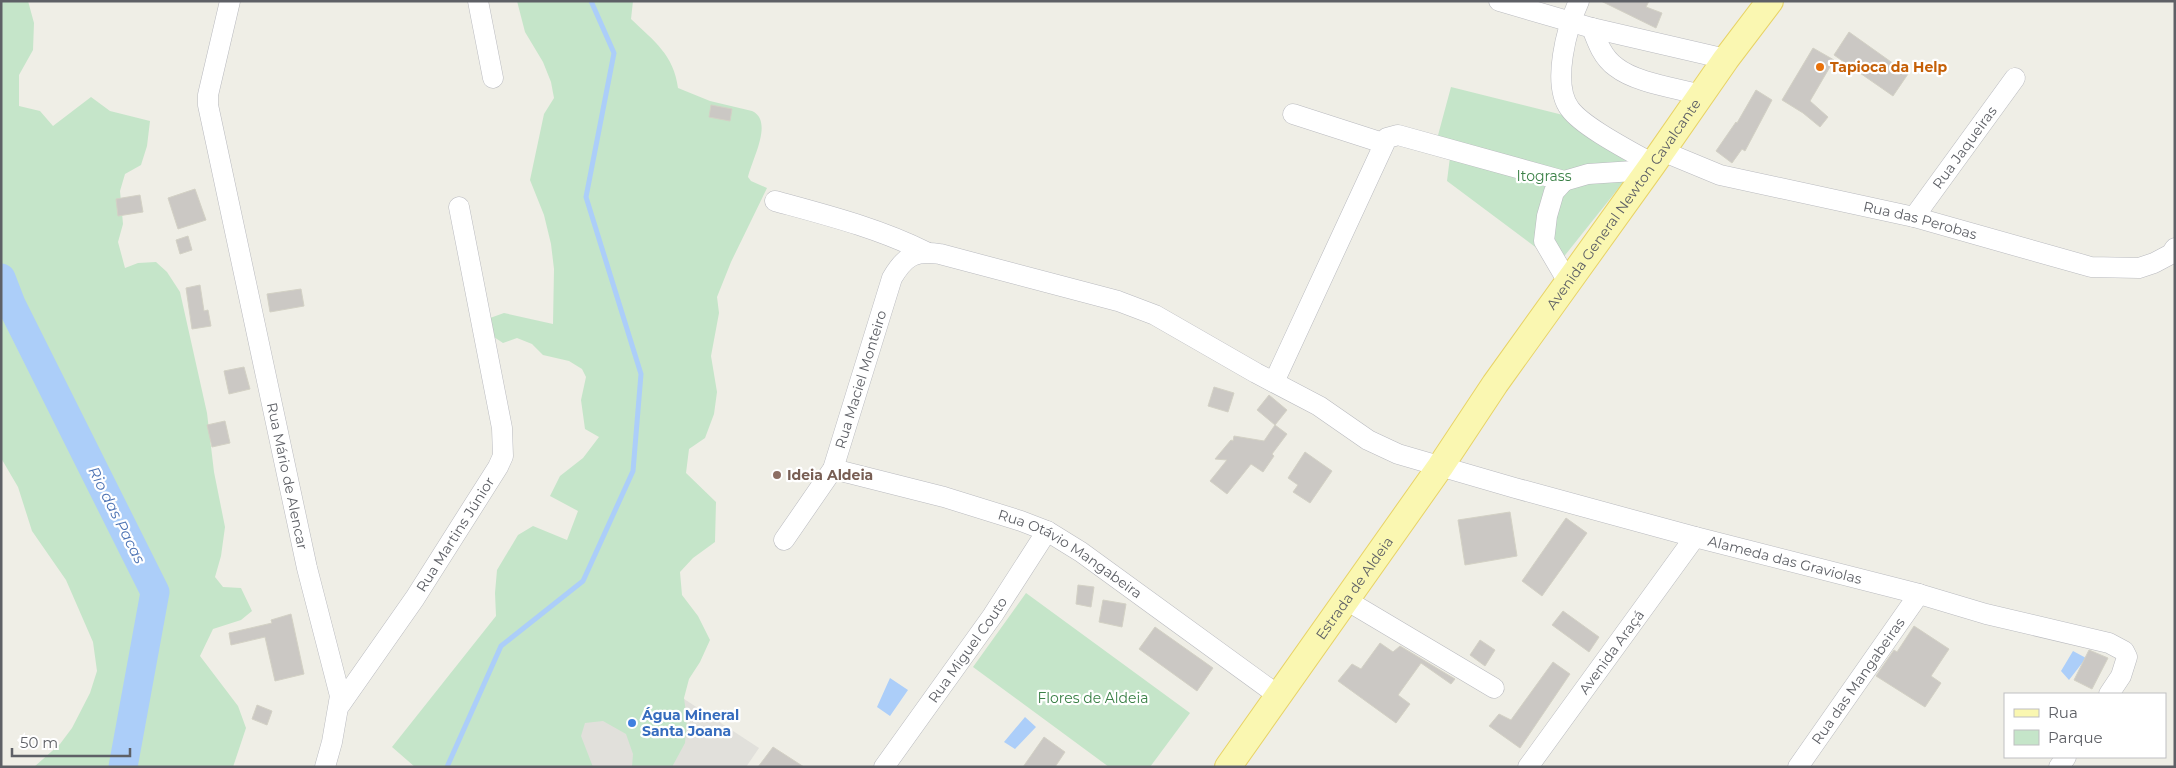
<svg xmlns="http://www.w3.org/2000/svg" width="2176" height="768" font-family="Montserrat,sans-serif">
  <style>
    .industrial { fill: #e1e0db }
    .green { fill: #c5e5c9 }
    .water { fill: #accef9 }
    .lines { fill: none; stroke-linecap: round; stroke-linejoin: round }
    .stream { stroke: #accef9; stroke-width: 5 }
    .river { stroke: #accef9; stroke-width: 29 }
    .building { fill: #cbc8c4; stroke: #d3d1c5 }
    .minor-casing { stroke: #b9babf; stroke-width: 21 }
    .major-casing { stroke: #e8d366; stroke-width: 28 }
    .minor { stroke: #fff; stroke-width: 20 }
    .major { stroke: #faf7b1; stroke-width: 26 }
    .food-dot { fill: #e8710a; stroke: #fff; stroke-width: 2 }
    .education-dot { fill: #8d6e63; stroke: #fff; stroke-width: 2 }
    .shop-dot { fill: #3f7fe0; stroke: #fff; stroke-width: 2 }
    .labels { text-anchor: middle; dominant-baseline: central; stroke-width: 4.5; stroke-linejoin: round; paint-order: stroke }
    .food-label { font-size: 14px; font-weight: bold; fill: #c56008; stroke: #fff; text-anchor: start }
    .street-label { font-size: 14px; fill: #5e6066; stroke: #fff }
    .park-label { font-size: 14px; fill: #3a8046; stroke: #fff }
    .education-label { font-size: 14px; font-weight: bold; fill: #785e54; stroke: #fff; text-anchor: start }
    .shop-label { font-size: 14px; font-weight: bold; fill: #366cbe; stroke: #fff; text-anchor: start }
    .water-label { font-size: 15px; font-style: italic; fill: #4c72b3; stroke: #fff }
  </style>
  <rect width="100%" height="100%" fill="#efeee6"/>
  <path class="industrial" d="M597,642L759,748L746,767H514Z"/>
  <path class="green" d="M1,1H28L34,23L33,50L19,75V106L40,111L53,126L91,97L110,111L150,121L147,146L141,165L125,174L120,191L123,224L118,242L125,268L138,263L156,262L167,272L180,292L207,413L214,472L225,527L221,556L215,577L223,587L241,588L252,611L241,620L213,629L200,656L238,706L246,728L233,767H34L60,744L72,728L90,693L97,671L93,642L66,580L32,531L18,487L1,458Z
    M517,1H633L631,19C654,41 674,55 678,88L710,101L752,111C774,121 752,159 748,177L751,181L767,188L731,262L717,297L719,313L711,356L717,392L714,414L705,438L689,449L686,473L716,502L715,542L693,558L680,572L682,595L698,616L710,640L700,662L689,679L684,698L687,720L685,743L672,767H632L633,754L626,734L603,721L585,723L581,736L593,767H415L392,747L496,616L495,593L497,570L518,535L533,526L567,540L578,511L550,496L560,476L583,458L599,437L585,429L581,400L586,377L582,369L569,361L543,355L532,344L517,338L503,343L494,337L490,318L504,313L553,324L554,269L551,244L544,215L530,180L544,114L554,98L551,82L543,62L525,32Z
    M1451,87L1563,115L1637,165L1558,264L1447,181L1450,157L1437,139Z
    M1026,593L1190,713L1150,767H1109L973,667Z"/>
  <path class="water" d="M2073,651L2086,658L2069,680L2061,671Z
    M890,678L908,690L890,716L877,707Z
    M1025,717L1036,727L1015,749L1004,742Z"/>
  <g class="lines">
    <path class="stream" d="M447,767L501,646L583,581L633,471L641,374L586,197L614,53L591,1"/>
    <path class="river" d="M1,278L11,304L155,592L123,767"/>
  </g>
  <path class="building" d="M1601,1H1649L1646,7L1662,13L1656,28Z
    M1849,32L1908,74L1893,96L1834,55Z
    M1813,48L1834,60L1810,101L1828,117L1820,127L1803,113L1782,100Z
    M1756,90L1772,100L1745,151L1742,149L1732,163L1716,151L1736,122L1737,123Z
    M711,105L732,109L730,121L709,117Z
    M195,189L206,220L178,229L168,198Z
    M140,195L143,212L118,216L116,199Z
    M188,236L192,250L180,254L176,240Z
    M200,285L204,311L208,310L211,326L192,329L186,288Z
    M301,289L304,306L270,312L267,294Z
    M244,367L250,389L229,394L224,371Z
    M1214,387L1234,393L1228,412L1208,406Z
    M1269,395L1287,410L1275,425L1257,410Z
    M225,421L230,443L212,447L207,425Z
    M1275,425L1287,434L1272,454L1274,456L1263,472L1251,464L1227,494L1210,481L1227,460L1215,459L1231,440L1233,441L1234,436L1264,441Z
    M1305,452L1332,471L1310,503L1293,492L1298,485L1288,478Z
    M1510,512L1517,556L1465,565L1458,520Z
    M1566,518L1587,533L1542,596L1522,581Z
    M1078,585L1094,587L1091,607L1076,604Z
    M1103,600L1126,604L1122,627L1099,622Z
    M1563,611L1599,637L1589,652L1552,625Z
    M291,614L304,674L275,681L265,637L231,645L229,633L272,623L271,620Z
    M1914,626L1949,649L1931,676L1941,683L1925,707L1876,676L1894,650L1897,652Z
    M1155,627L1213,668L1197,691L1139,649Z
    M1480,640L1495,650L1485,666L1470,655Z
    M1380,643L1393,652L1400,646L1455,679L1451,684L1421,663L1398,695L1410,704L1396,723L1338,681L1352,664L1361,669Z
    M2089,650L2108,658L2092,689L2074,680Z
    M1553,662L1570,674L1520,748L1489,726L1499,714L1511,720Z
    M257,705L272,711L267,725L252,719Z
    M1044,737L1065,752L1055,767H1023Z
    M773,747L804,767H758Z"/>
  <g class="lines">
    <g class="minor-casing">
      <g id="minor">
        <path id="s1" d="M230,1L208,95V105L307,568L340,696L332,742L325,767"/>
        <path d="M478,1L493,78"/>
        <path d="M1499,1L1592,28L1726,59"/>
        <path d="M1579,1C1567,27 1551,84 1570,109C1583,127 1632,152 1653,164"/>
        <path d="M1592,28C1597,42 1603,58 1616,67C1636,83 1677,88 1701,95"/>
        <path d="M1293,114L1383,143"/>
        <path id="s2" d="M1662,151L1720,175L1914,217L2091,267L2139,268L2154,263L2171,254L2175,248"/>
        <path d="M1564,181L1554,192L1547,216L1544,241L1568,282"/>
        <path d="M775,201C826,215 878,228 926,252"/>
        <path id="s3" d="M1914,217L2015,78"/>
        <path d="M1274,382L1387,138L1398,135L1564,181L1588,174L1649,170"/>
        <path id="s4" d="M833,469L944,497L1021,521L1047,531L1081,552L1279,696"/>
        <path id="s5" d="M784,540L833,469L892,278C905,256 915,250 940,254L1118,301L1155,315L1256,373L1319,406L1368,440L1398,454L1515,488L1695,537L1919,594L1986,614L2109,643L2124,651L2127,657L2121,676L2109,694"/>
        <path d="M1346,600L1494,688"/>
        <path id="s6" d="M340,705L415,598L498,467L503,456L502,428L459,207"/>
        <path id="s7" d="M884,767L993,615L1047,531"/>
        <path id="s8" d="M1528,767L1695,537"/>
        <path id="s9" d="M1798,767L1919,594"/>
        <path d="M2059,767L2066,757"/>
      </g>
    </g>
    <g class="major-casing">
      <g id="major">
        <path id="s10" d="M1228,767L1440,467L1495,384L1653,164L1726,59L1770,1"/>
      </g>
    </g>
    <use href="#minor" class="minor"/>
    <use href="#major" class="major"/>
  </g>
  <circle class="food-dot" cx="1820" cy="67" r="5"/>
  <circle class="education-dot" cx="777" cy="475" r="5"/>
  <circle class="shop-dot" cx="632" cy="723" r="5"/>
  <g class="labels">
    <g class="food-label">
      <text x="1830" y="67">Tapioca da Help</text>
    </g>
    <g class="street-label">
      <text stroke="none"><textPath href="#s3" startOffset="86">Rua Jaqueiras</textPath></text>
      <text stroke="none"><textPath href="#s10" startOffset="688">Avenida General Newton Cavalcante</textPath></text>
      <text stroke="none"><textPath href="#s2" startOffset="268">Rua das Perobas</textPath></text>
      <text stroke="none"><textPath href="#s5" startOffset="180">Rua Maciel Monteiro</textPath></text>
      <text stroke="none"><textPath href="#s1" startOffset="486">Rua Mário de Alencar</textPath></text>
      <text stroke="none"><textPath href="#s6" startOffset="206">Rua Martins Júnior</textPath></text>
      <text stroke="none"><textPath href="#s4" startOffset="254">Rua Otávio Mangabeira</textPath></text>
      <text stroke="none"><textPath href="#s5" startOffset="1250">Alameda das Graviolas</textPath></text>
      <text stroke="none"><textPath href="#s10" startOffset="219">Estrada de Aldeia</textPath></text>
      <text stroke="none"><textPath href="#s7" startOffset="144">Rua Miguel Couto</textPath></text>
      <text stroke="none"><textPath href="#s8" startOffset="142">Avenida Araçá</textPath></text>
      <text stroke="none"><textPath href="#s9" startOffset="105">Rua das Mangabeiras</textPath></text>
    </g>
    <g class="park-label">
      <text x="1544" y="176">Itograss</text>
      <text x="1093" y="698">Flores de Aldeia</text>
    </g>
    <g class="education-label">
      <text x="787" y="475">Ideia Aldeia</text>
    </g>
    <g class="shop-label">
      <text x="642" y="715">Água Mineral<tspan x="642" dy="16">Santa Joana</tspan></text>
    </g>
    <g class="water-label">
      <text transform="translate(117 515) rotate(63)">Rio das Pacas</text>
    </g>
  </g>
  <rect width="2176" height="768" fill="none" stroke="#5e6066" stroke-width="5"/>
  <rect x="2004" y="693" width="162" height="65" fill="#ffffff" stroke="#bfbfc2"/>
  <rect x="2014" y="709" width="25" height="8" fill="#faf7b1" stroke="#bfbfc2"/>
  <text x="2048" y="718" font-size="15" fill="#5e6066">Rua</text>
  <rect x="2014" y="730" width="25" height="15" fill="#c5e5c9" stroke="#bfbfc2"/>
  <text x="2048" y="743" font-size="15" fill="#5e6066">Parque</text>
  <path d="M12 748v8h118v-8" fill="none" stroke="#5e6066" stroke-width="2.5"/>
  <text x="20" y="748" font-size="15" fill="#5e6066" stroke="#ffffff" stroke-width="4" paint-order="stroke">50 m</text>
</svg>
